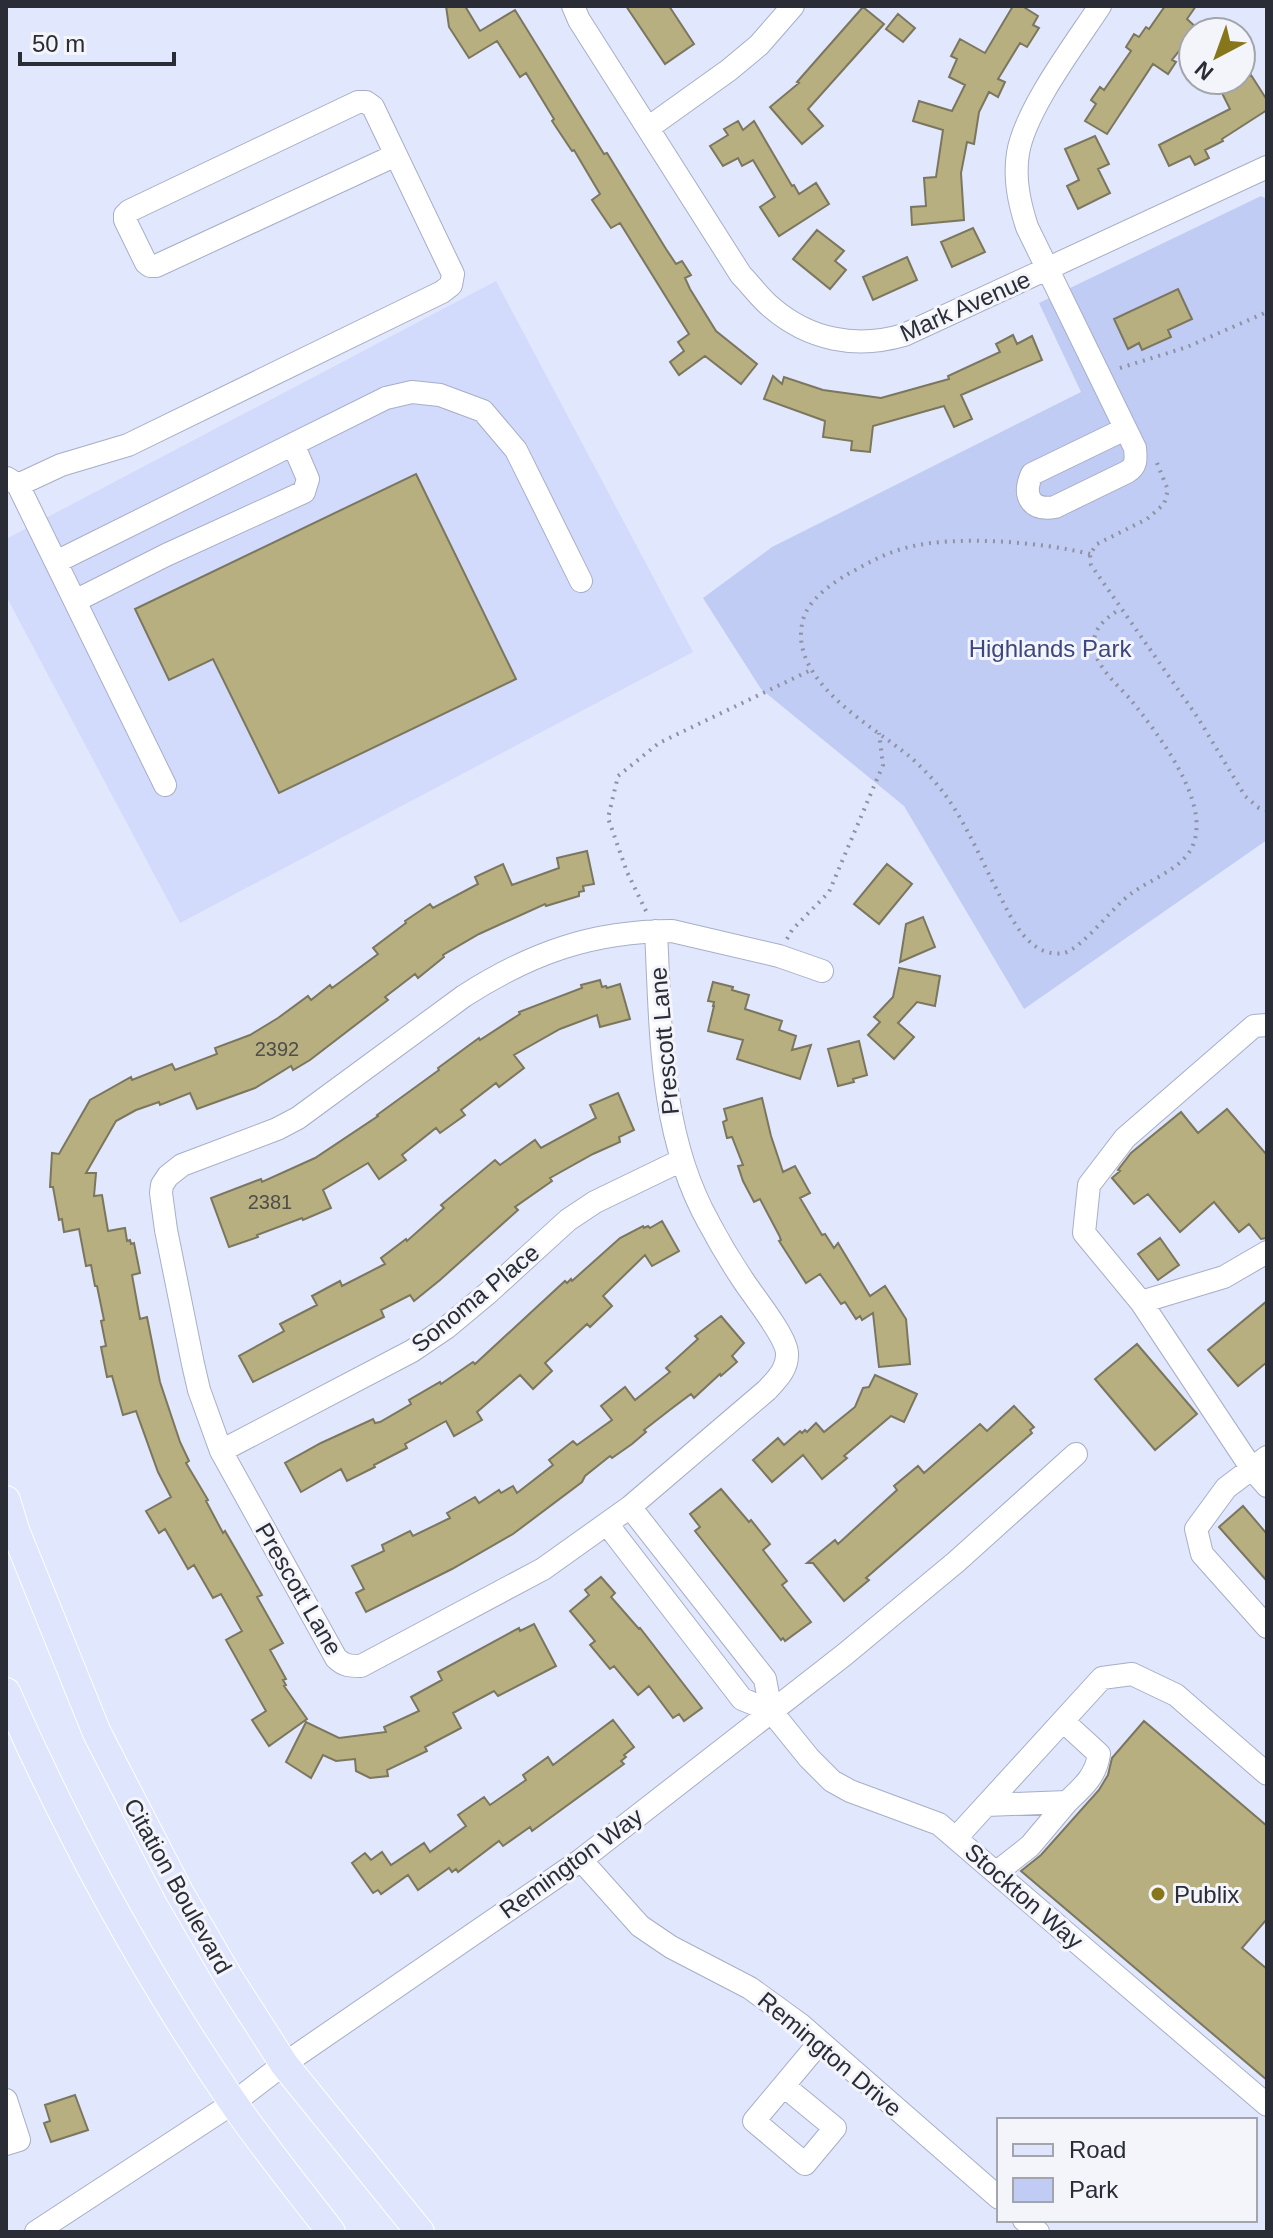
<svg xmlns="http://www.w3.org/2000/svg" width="1273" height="2238" font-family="Helvetica,sans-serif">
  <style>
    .built { fill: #d2dbfc }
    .green { fill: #c1ccf4 }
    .building { fill: #b8af80; stroke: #7b765e; stroke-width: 2 }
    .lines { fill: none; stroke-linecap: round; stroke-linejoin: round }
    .minor-casing { stroke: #a7aec7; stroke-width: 24 }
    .major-casing { stroke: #fff; stroke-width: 30 }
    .path { stroke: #8e92a2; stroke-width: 4; stroke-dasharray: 2 6; stroke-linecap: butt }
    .minor { stroke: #fff; stroke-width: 22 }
    .major { stroke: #dfe5fc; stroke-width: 28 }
    .poi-dot { fill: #87761a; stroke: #f3f5fa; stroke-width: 3 }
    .labels { text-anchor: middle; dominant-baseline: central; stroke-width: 6; stroke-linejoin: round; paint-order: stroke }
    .number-label { font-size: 20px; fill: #4e4d48 }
    .street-label { font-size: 24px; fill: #2a2c36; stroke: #f3f5fa }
    .park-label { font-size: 24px; fill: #3c477f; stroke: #f3f5fa }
    .poi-label { font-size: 24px; fill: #2a2c36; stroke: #f3f5fa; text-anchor: start }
  </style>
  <rect width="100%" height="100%" fill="#e1e7fc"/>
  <path class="built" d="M496,281L693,652L180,923L6,596V539Z"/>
  <path class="green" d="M1261,196L1267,199V840L1024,1009L904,806L761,689L703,598L772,547L1081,392L1039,303Z"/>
  <path class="building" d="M446,6H465L480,31L515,10L604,154L607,153L666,249L676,264L682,261L691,275L685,278L690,289L716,331L757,364L741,384L705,356L679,375L670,362L684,351L678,342L689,334L620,223L611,228L592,200L600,194L574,150L572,151L552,121L554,119L526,73L520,77L497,41L469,58L449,27Z
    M626,6H669L694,44L665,64Z
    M1013,6H1022L1038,16L1033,25L1039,28L1027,47L1020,43L998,79L1005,82L998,97L989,92L979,112L974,144L967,142L961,173L964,220L912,225L911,207L926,206L924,178L936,177L943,130L913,121L919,101L952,111L965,85L949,77L957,59L951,56L960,39L985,53Z
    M1165,6H1196L1187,19L1197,28L1172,60L1176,62L1168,74L1153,64L1107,134L1085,121L1096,104L1091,100L1100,87L1104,90L1131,51L1126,47L1134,34L1139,37L1146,27L1149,29Z
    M863,7L884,24L808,109L823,126L802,144L770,107L799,83L797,82Z
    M898,14L915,28L903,42L886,29Z
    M1251,75L1267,100V110L1222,139L1223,141L1205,150L1209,158L1195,165L1190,156L1169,166L1159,145L1230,109L1222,93Z
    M738,121L743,130L754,121L792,186L794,185L799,194L816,183L829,204L779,236L760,207L775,197L753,160L742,166L738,158L723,166L710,146L728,135L724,129Z
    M1095,136L1109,164L1098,169L1110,193L1078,209L1067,186L1079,180L1065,149Z
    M973,228L985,252L952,267L941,242Z
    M817,230L844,251L835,261L846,270L830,289L793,259Z
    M907,257L917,280L873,300L863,277Z
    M1178,289L1192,319L1168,330L1171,337L1142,350L1139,343L1128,349L1114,319Z
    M1013,335L1017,344L1032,336L1042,360L961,395L972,419L954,427L944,406L873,426L870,452L851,450L852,441L823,437L825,421L764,399L773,376L782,384L784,377L823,390L881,398L949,379L948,376L1000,352L996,344Z
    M416,474L516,679L279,793L213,659L169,680L135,609Z
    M587,851L594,884L583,886L584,891L579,892V896L546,906L545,904L479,934L443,955L444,957L418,978L415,974L385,997L388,1000L310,1060L293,1070L291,1066L255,1088L197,1109L190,1093L160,1105L159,1102L136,1110L116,1121L86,1173H96L94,1196L102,1195L108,1231L125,1228L127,1241L130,1240L131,1244L134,1243L140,1273L132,1275L140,1319L147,1317L160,1382L180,1442L189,1461L186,1463L208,1500L206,1501L223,1533L225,1531L262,1595L257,1597L283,1643L270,1650L286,1679L283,1680L286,1685L284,1686L307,1719L269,1746L252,1720L266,1711L226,1640L242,1631L221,1594L213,1598L194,1565L188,1569L165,1529L159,1533L146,1511L171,1497L158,1472L136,1411L123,1415L112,1376L107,1377L101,1347L106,1346L101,1321L104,1320L97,1286H95L91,1265L86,1266L79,1229L64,1232L62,1219L59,1220L53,1187H50L52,1153L59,1154L90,1100L131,1077L132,1080L172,1064L175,1070L217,1054L215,1048L250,1035L278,1018L308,996L311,1000L330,985L332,988L343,980L378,954L373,948L406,923L405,921L430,904L433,908L478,884L475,877L503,864L512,885L559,868L557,858Z
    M887,864L912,884L879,924L854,904Z
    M923,917L935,947L900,962L906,924Z
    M899,968L940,976L935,1006L917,1002L898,1023L914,1037L894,1059L868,1035L880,1022L874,1017L893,997Z
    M600,980L602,987L606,986L607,988L620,984L630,1019L600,1027L597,1015L560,1029L514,1055L524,1068L499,1087L496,1083L461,1110L465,1115L440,1133L436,1128L402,1155L406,1160L379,1179L368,1163L323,1190L331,1208L303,1220L302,1218L257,1235L258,1237L229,1247L211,1198L261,1179L262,1182L315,1158L378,1116L377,1115L439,1070L438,1068L479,1038L480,1040L520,1014L519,1012L582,988L581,985Z
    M713,982L733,987L732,990L749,995L745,1009L782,1021L779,1030L796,1036L792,1050L811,1045L800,1079L737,1059L743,1040L708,1031L714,1006H713L714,1002L708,1001Z
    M859,1041L867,1075L853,1079L854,1082L838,1086L828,1049Z
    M618,1093L634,1130L619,1137L620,1142L593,1154L550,1178L552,1181L515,1207L518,1210L440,1280L414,1301L410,1295L381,1310L384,1317L253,1382L239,1356L284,1331L280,1324L317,1305L312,1296L340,1281L342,1286L385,1264L381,1258L406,1239L407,1241L444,1208L441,1205L495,1160L500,1165L535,1140L541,1148L596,1118L590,1105Z
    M762,1098L771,1136L783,1172L795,1166L810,1193L800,1198L822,1235L825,1234L834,1248L838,1243L870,1296L885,1286L906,1319L910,1364L879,1367L873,1313L862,1320L860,1316L856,1319L845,1302L841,1304L820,1274L806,1283L779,1241L781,1240L779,1235L760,1199L754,1202L743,1181L738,1166L743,1165L732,1137L727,1138L723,1122L727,1120L724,1109Z
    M1227,1109L1267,1155V1238L1261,1239L1249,1224L1239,1232L1214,1202L1180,1232L1148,1194L1134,1204L1112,1178L1120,1171L1118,1170L1131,1153L1181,1112L1198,1133Z
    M662,1221L679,1251L652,1266L645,1255L603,1296L612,1306L590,1327L587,1324L545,1363L552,1371L533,1389L520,1375L477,1412L482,1420L454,1436L446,1421L405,1444L407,1448L374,1465L375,1467L347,1481L341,1469L301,1492L285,1463L321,1443L373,1419L375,1423L380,1422L411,1404L409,1400L440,1382L441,1384L473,1362L475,1364L565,1281L567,1283L571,1279L572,1281L620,1238L643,1226L644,1228L648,1226L650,1228Z
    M1160,1238L1179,1265L1158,1280L1138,1254Z
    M1267,1301V1362L1238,1386L1208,1350Z
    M721,1316L744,1343L732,1356L737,1362L721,1376L720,1374L694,1398L691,1394L671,1409L644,1430L646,1432L632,1444L612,1458L610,1456L585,1476L582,1482L513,1534L452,1569L366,1612L356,1593L364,1589L352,1566L384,1551L382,1545L410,1531L413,1536L450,1518L447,1513L475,1497L479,1503L499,1490L501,1493L513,1486L517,1493L553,1465L549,1460L573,1441L577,1445L612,1420L601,1406L625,1387L635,1400L670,1372L666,1368L698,1339L695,1336Z
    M1137,1344L1197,1414L1155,1450L1095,1379Z
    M875,1375L917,1394L904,1422L891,1416L844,1456L847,1458L822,1479L803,1455L772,1482L753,1460L778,1438L784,1445L800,1431L802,1433L805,1430L807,1432L816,1423L824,1432L855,1407L863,1388L869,1387Z
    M1014,1406L1034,1427L1030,1430L1032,1433L866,1578L869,1580L844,1601L813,1563H807L835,1540L838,1544L897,1490L894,1486L918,1466L924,1473L980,1424L987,1431Z
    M721,1489L749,1522L751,1520L770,1544L763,1550L787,1581L782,1585L811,1622L785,1641L783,1638L781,1640L695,1531L700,1527L690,1514Z
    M1243,1506L1267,1534V1581L1219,1527Z
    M601,1577L615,1593L611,1597L639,1629L640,1628L702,1708L684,1721L679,1714L673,1718L649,1686L638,1695L614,1666L610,1669L590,1645L595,1641L570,1611L589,1595L585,1590Z
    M534,1624L556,1666L498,1696L494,1691L453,1713L461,1728L425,1747L427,1751L387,1770L388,1776L370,1778L356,1771L355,1759L336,1761L323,1755L311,1778L286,1762L306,1722L339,1738L386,1732L384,1727L419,1711L411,1697L442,1680L438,1672L519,1628L520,1631Z
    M613,1720L634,1747L624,1755L626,1757L621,1761L624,1764L532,1831L530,1827L503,1846L499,1841L458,1872L456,1869L452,1872L449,1868L418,1890L408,1875L381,1894L378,1890L373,1893L352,1863L365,1853L371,1860L382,1852L391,1865L424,1843L430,1852L466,1826L458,1815L484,1797L490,1805L526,1780L523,1775L548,1757L553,1765Z
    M1144,1721L1267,1826V1919L1242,1948L1267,1969V2080L1021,1871L1041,1855L1099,1790L1108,1775L1112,1758Z
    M75,2095L88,2130L51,2142L44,2123L50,2121L45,2105Z"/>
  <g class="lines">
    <g class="minor-casing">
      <path id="minor" d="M573,6L579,20L741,275C751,285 760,298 771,307C809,340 856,349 904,335L1267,167
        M1100,6C1075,44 1025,110 1018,153C1014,179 1019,202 1027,227L1135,448C1136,459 1137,466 1127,472L1055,507C1031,511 1022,496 1032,474L1125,429
        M648,128L729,70L759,45L793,6
        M7,478L18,485L165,785
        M18,485L61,465L128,445L442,292L451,285L453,274L373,107L366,102H358L129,211L125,215V220L146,263L150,266H156L396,155
        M56,562L386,398L412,392L440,395L483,411L516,450L581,581
        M75,601L166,555L304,492L308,479L293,444
        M656,931C661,1030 659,1134 709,1223C719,1242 731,1262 743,1280C754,1297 786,1336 787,1353C788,1369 777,1379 767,1390L630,1507L543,1569L361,1666C350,1666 344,1666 336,1658L221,1451L199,1390L193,1364L166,1230L161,1193L162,1185L168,1176L182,1165L277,1129L298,1118L464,996C531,953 593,931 672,931L779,956L822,971
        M1267,1025L1254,1026L1125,1138L1089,1185L1084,1233L1141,1302L1252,1469L1267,1486
        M1141,1302L1224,1277L1267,1252
        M221,1451L412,1351L446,1328L488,1293L568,1220L595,1202L682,1160
        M1267,1457L1226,1488L1196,1529L1202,1554L1267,1627
        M630,1507L765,1679L771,1711
        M607,1524L742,1699L771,1711L809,1758L832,1781L850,1791L939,1824L1267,2105
        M986,1805L1067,1802C1083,1787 1096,1776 1099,1754L1063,1721
        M956,1838L1102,1678L1132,1674L1176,1695L1267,1774
        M581,1860L640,1926L671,1947L750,1988L801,2025L999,2198
        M997,1872L1030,1846L1067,1802
        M784,2086L835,2128L805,2164L754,2121L820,2042
        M6,2100L19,2140L6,2144
        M1024,2220L1038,2232
        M36,2232L233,2103L284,2064L581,1860L844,1655L956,1562L1076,1454"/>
    </g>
    <g class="major-casing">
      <path id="major" d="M6,1500L15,1530L97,1733L179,1892L229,1978L284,2064L420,2232
        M6,1692C69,1835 144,1972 232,2101C263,2146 298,2189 331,2232"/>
    </g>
    <path class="path" d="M1120,368L1187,347L1267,312
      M1157,463L1168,490L1164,504L1147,519L1097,544L1090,554L1091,565L1198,718L1245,796L1259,808L1267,810
      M1090,554C1041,542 957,535 909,547C887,552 868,563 848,574C831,584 808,600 803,620C787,680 871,725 909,756C922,767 936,782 946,796C967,825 981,860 998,892C1007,910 1018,934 1035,946C1043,952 1055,955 1064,953C1083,948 1113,906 1132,893C1151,879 1184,868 1193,845C1211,801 1157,733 1131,700C1118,685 1090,662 1094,640C1096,625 1108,617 1120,609
      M646,911L627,872L608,818L618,776L659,743L811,670
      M787,939L792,930L829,892L883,765L879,733"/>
    <use href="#minor" class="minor"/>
    <use href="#major" class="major"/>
  </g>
  <circle class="poi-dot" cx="1158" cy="1894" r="8"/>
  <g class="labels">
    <g class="number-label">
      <text x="277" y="1049">2392</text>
      <text x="270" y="1202">2381</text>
    </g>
    <g class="street-label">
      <text transform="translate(965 306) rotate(-24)">Mark Avenue</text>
      <text transform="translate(664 1041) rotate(-95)">Prescott Lane</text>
      <text transform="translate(475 1298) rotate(-39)">Sonoma Place</text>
      <text transform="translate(299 1589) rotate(60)">Prescott Lane</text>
      <text transform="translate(571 1863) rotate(-36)">Remington Way</text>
      <text transform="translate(178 1886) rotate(61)">Citation Boulevard</text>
      <text transform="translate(1024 1896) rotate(41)">Stockton Way</text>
      <text transform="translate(830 2054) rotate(40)">Remington Drive</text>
    </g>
    <g class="park-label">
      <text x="1050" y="648">Highlands Park</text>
    </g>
    <g class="poi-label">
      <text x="1174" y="1894">Publix</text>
    </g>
  </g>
  <rect width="1273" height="2238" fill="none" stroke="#2a2c36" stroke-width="16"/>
  <rect x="997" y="2118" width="260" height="104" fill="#f3f5fa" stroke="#a3a5ac" stroke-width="2"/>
  <rect x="1013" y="2144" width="40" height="12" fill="#dfe5fc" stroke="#a3a5ac" stroke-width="2"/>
  <text x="1069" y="2158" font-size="24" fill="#2a2c36">Road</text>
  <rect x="1013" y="2178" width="40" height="24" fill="#c1ccf4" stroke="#a3a5ac" stroke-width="2"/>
  <text x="1069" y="2198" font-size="24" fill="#2a2c36">Park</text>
  <g transform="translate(1217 56) rotate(221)"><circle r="38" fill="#f3f5fa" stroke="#a3a5ac" stroke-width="2"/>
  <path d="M0-6L14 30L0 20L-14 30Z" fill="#87761a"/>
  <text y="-12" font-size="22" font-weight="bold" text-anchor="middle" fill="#2a2c36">N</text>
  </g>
  <path d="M20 52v12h154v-12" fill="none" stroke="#2a2c36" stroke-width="4"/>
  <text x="32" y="52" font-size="24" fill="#2a2c36" stroke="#f3f5fa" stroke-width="6" paint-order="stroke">50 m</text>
</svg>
